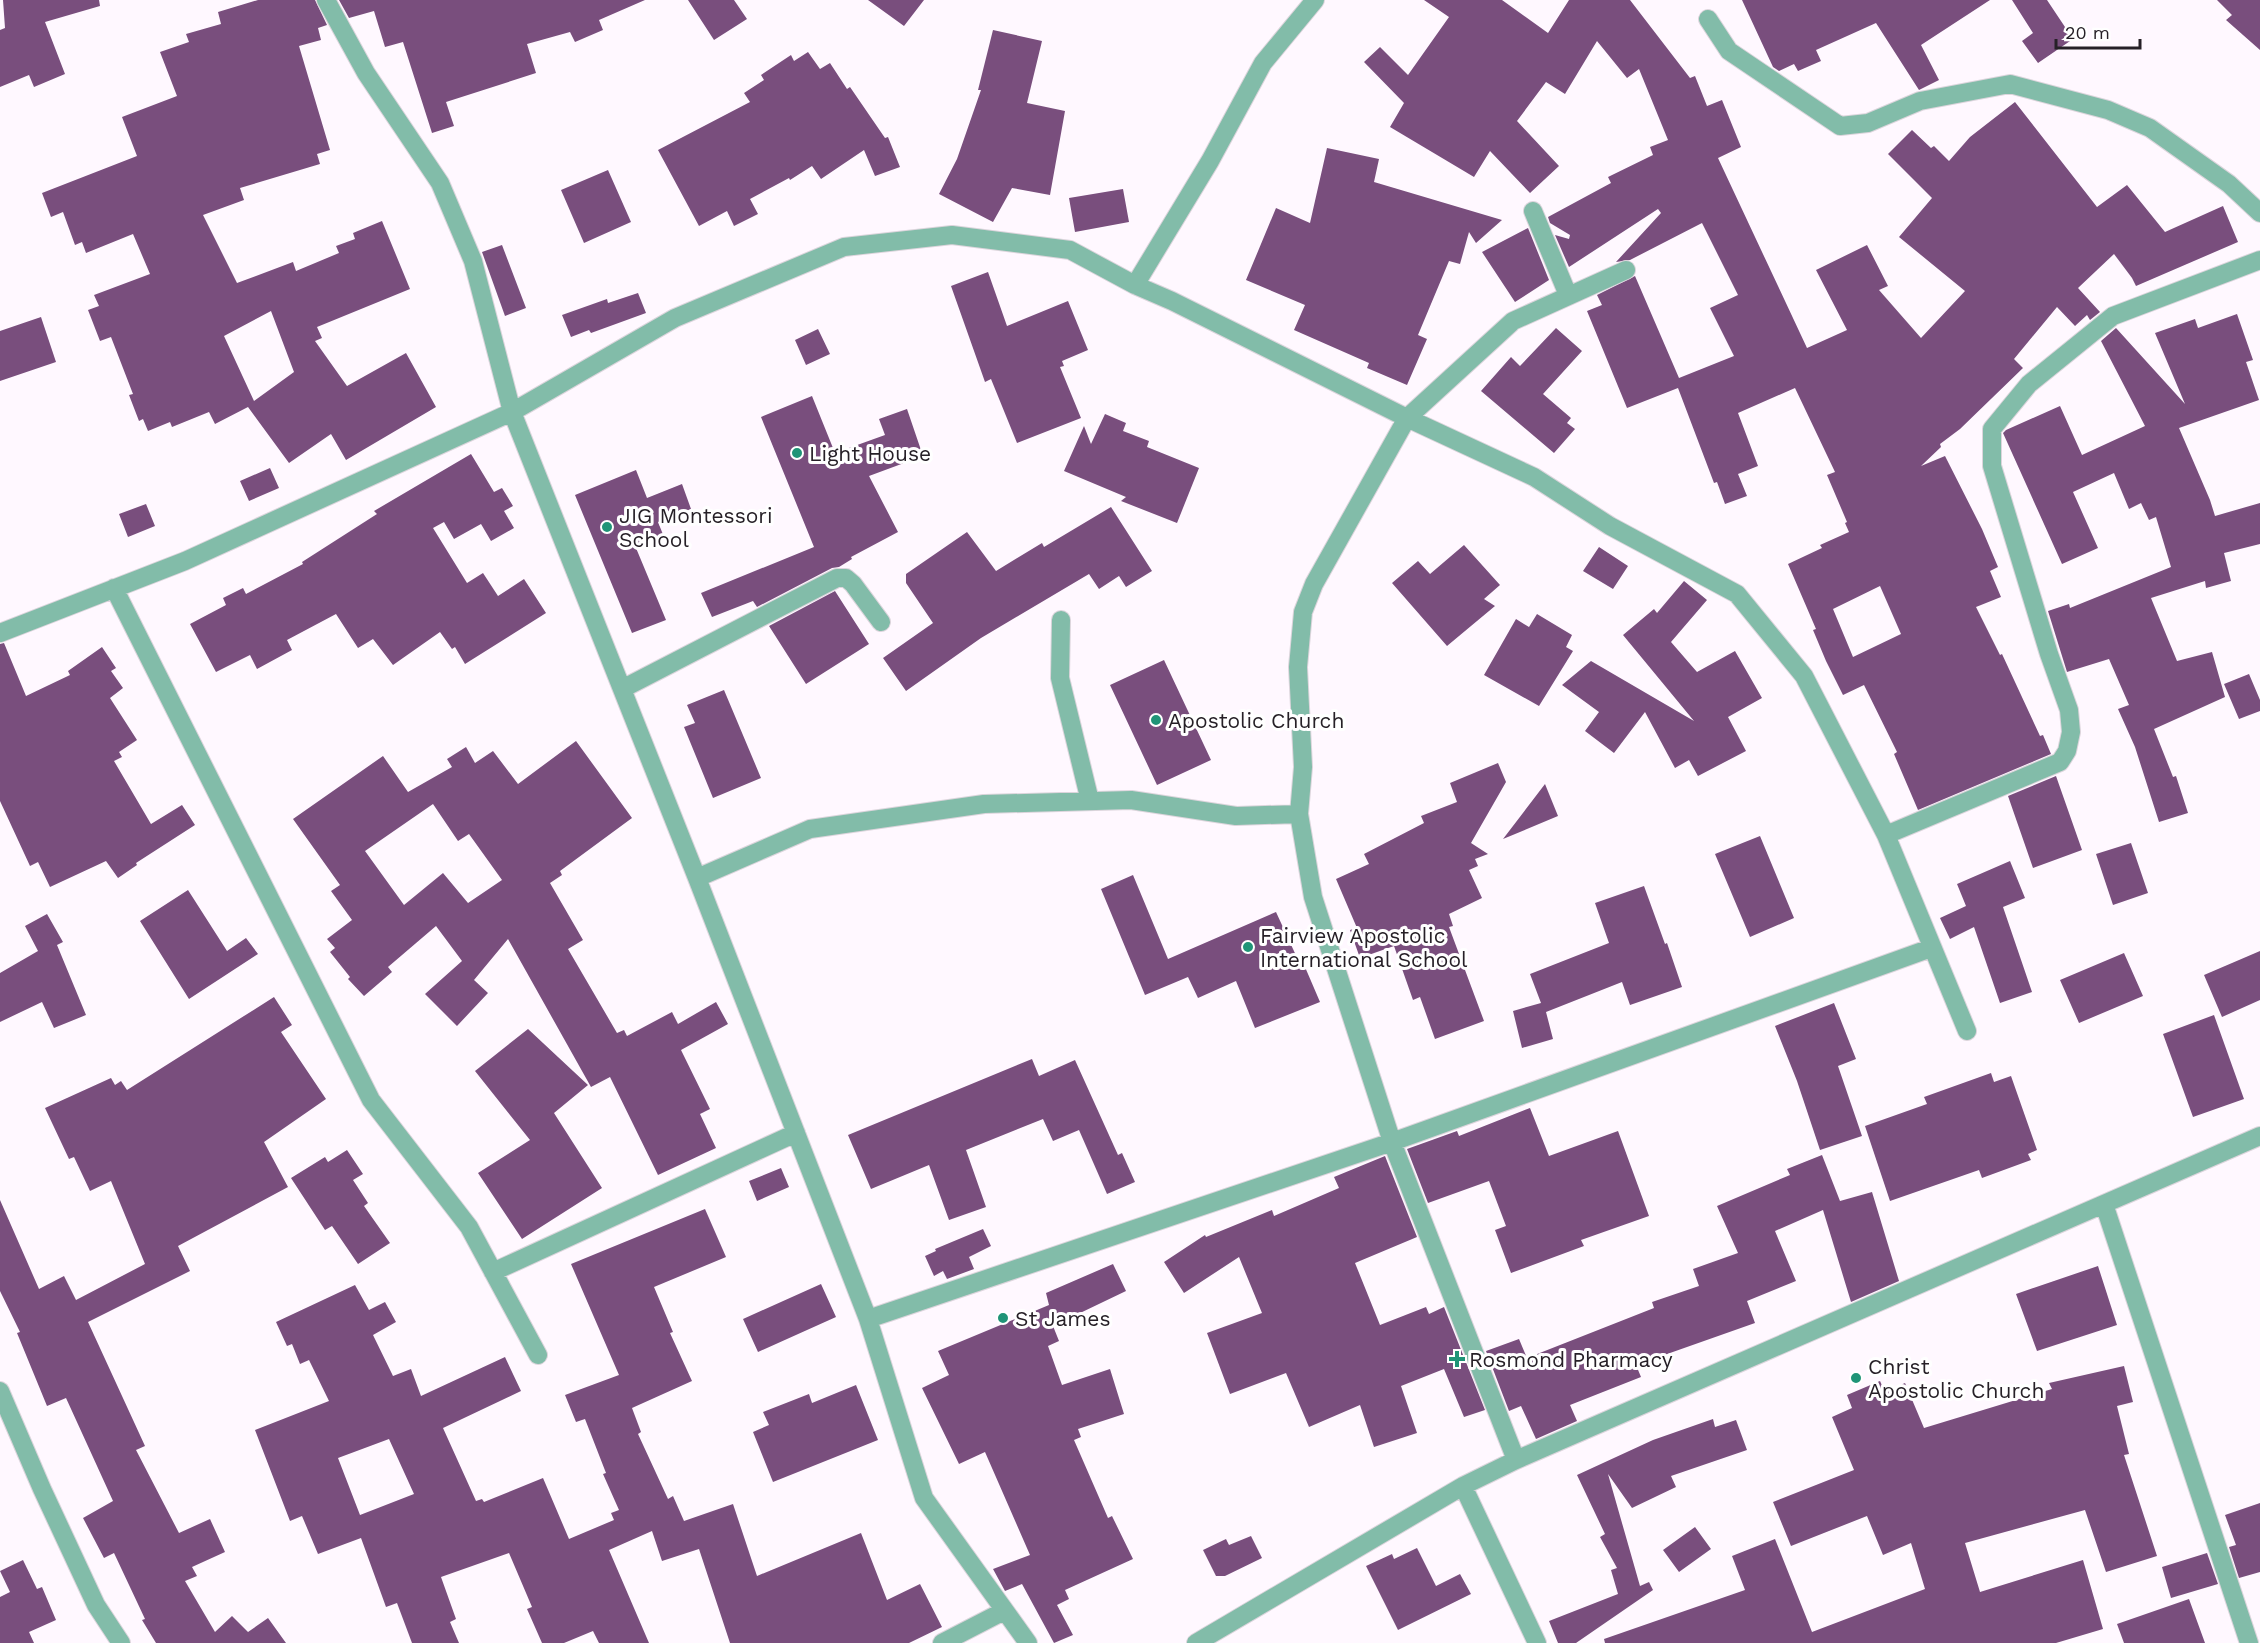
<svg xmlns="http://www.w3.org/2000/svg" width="2260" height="1643" font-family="'Work Sans',sans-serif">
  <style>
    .building { fill: #794e7d; fill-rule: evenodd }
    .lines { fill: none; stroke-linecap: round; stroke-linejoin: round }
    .street-casing { stroke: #dcd5dc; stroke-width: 20 }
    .street { stroke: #82bca9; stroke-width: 18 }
    .poi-dot { fill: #1f9477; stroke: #fff; stroke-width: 2 }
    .labels { text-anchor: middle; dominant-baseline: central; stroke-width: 6; stroke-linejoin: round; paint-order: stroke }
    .poi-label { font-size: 21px; fill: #262027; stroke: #fff; text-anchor: start }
  </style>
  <rect width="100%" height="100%" fill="#fff8ff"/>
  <path class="building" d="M3,0H99L100,6L45,22L65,74L34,87L29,75L0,87V30L5,28Z
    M258,0H315L327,25L318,28L321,40L299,46L330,150L317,154L320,164L240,188L244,200L203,215L237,283L293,262L296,271L339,253L336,246L355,239L353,233L382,221L410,289L317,327L322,338L315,341L347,386L406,353L436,407L346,460L331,434L289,463L248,407L215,424L209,412L172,427L170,422L148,431L143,419L139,421L129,395L133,394L111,337L100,341L88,310L99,306L94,295L150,274L133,234L86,253L82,242L75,245L63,212L51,217L42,193L137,156L122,117L177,96L160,52L189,42L186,34L221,24L218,12ZM271,311L294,372L254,401L224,336Z
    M339,0H645L599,20L603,30L575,42L570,32L527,44L536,73L446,102L454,126L432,133L403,42L385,47L374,11L349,18Z
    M688,0H734L747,19L714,40Z
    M868,0H924L904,26Z
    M1424,0H1502L1548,33L1569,0H1630L1690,78L1695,76L1707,106L1722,100L1741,147L1718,158L1807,348L1847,330L1816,270L1867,245L1888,286L1879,290L1921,338L1965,291L1899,237L1932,198L1888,154L1912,130L1931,148L1934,146L1949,161L1970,137L2015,102L2097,207L2127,185L2165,232L2223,206L2238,242L2136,286L2132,278L2114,254L2078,288L2100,312L2090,320L2087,315L2075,326L2057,307L2014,359L2023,368L1960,429L1940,444L1941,447L1921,466L1945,456L1982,529L1998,567L1990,571L2001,597L1976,607L2000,655L2002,654L2040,736L2043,735L2051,754L1918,810L1894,754L1897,752L1864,685L1843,695L1826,661L1813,630L1816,629L1788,564L1822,548L1820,545L1849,532L1845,523L1847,522L1827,475L1835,472L1795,388L1738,413L1758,466L1738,474L1747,496L1725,504L1717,482L1714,483L1678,388L1627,408L1587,311L1602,305L1597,295L1635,276L1679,378L1734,356L1710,308L1738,295L1702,223L1630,260L1616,262L1661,213L1658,209L1569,267L1555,235L1569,239L1570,235L1550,223L1548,217L1611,183L1608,177L1653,155L1650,147L1668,140L1639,69L1627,78L1597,41L1565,94L1546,82L1517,121L1559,166L1530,193L1490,151L1474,177L1390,127L1404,103L1364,62L1380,47L1408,75L1449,17ZM1880,586L1901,634L1853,657L1833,609Z
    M1742,0H1990L1921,45L1939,80L1919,90L1876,23L1816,50L1821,61L1798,71L1794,64L1779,71L1773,67Z
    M2012,0H2047L2073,39L2038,63L2022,41L2033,33Z
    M2217,0H2260V50L2226,20L2232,15Z
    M993,30L1042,41L1027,103L1065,111L1050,195L1012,188L993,222L939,194L957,159L981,90H978Z
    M808,52L820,69L830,63L847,89L850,87L885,138L888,137L900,167L875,176L864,150L821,179L812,166L790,180L789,178L750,199L758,214L734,226L727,211L699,226L658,150L750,102L744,93L764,80L761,75L791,55L794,61Z
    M1327,148L1379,159L1374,182L1502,220L1476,243L1469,232L1460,264L1449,261L1418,335L1427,339L1407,385L1367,368L1369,363L1294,330L1305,305L1246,280L1276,208L1310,223Z
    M608,170L631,222L584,243L561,190Z
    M1123,189L1129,222L1075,232L1069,198Z
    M1528,228L1549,280L1515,302L1482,252Z
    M502,245L526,308L505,316L482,252Z
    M988,272L1007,326L1068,301L1088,350L1062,361L1064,366L1060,367L1081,418L1017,443L991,379L985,382L951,286Z
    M638,293L646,313L591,333L589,330L571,337L562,315L607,299L608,303Z
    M2237,314L2253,360L2246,362L2259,400L2179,428L2210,500L2215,516L2260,503V544L2224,553L2231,581L2206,588L2205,581L2151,598L2177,661L2212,652L2225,697L2154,729L2173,777L2176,776L2188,813L2159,822L2135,747L2118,709L2129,705L2109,659L2067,672L2048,611L2069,604L2070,608L2171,567L2156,517L2149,520L2141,503L2129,509L2114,473L2073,492L2098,548L2062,564L2003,433L2006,430L2060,406L2082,455L2145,426L2101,341L2116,328L2185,404L2155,333L2195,319L2198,328Z
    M41,317L56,362L0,381V331Z
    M1556,328L1582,351L1543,394L1571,418L1567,423L1575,429L1554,453L1481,391L1511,357L1520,366Z
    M818,329L830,354L806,365L795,340Z
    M812,396L835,453L885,435L879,419L907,409L923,456L869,476L898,532L851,557L852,559L839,567L832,568L757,607L753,601L712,617L701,593L814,547L761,417Z
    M1105,414L1126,423L1123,431L1149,441L1147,447L1199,468L1177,523L1121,501L1126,497L1064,471L1084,426L1091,444Z
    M471,454L494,492L502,488L513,506L504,511L514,528L491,541L481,524L454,539L444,522L433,528L467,583L483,573L498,596L524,579L546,613L465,664L455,647L452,649L440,632L393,665L373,639L358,648L336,614L287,640L292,650L257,669L250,655L216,672L190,624L226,605L223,598L243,588L246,594L303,564L302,562L377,514L374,511Z
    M270,468L279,488L249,501L240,481Z
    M636,470L647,498L682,484L691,509L658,522L664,537L636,548L666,620L632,633L575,495Z
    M146,504L155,526L128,537L119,514Z
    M1111,507L1152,571L1126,587L1119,576L1099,589L1089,574L981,638L906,691L883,658L933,623L906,583V574L967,532L996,571L1042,543L1044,547Z
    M1464,545L1500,585L1484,599L1495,606L1447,646L1392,583L1418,561L1430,574Z
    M1599,547L1628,566L1613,589L1583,571Z
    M1684,581L1707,600L1671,642L1697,672L1735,651L1762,698L1728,717L1746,751L1698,776L1689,760L1675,768L1645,712L1614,753L1585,731L1599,712L1562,685L1591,661L1694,721L1623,635L1654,609L1657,613Z
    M835,591L869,644L806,684L769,626Z
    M1537,614L1572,635L1566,647L1573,651L1539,706L1484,675L1516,619L1529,627Z
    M4,643L26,696L70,675L68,671L102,647L116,668L111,671L123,688L110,698L137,740L119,752L122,757L114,761L151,824L182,805L195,825L136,863L137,865L118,878L106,861L50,887L38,862L30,866L0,801V644Z
    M1164,660L1211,760L1157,785L1110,685Z
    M2249,674L2260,700V711L2239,719L2224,684Z
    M724,690L761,778L713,798L684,727L695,723L687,705Z
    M576,741L632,818L560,871L562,875L550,883L583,940L568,949L617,1033L624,1030L627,1036L672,1012L678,1024L716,1002L728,1024L681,1050L710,1109L700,1114L716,1148L658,1175L610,1077L591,1087L508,939L474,980L488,993L457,1026L425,994L462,961L436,926L388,967L392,972L364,996L348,979L350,977L330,952L335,948L327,939L352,920L331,891L340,885L293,819L383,756L408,792L452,767L447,759L466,747L475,763L493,751L518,784ZM433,804L458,841L469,834L502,880L468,903L443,873L404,905L365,851Z
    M1498,763L1506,782L1471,843L1488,854L1475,859L1478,866L1469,870L1482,898L1449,914L1453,926L1449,927L1484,1021L1435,1039L1420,997L1413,1000L1394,946L1360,958L1350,930L1357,928L1336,879L1369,864L1364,854L1424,823L1421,816L1457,802L1450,783Z
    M2056,776L2082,850L2033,868L2008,796Z
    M1545,784L1558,816L1503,839Z
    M1760,836L1794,918L1750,937L1715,854Z
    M2131,843L2148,893L2113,905L2096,854Z
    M2010,861L2025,898L2003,907L2032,992L2000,1003L1974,927L1950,939L1940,918L1966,906L1957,884Z
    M1133,875L1168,959L1276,912L1299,962L1302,960L1320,1002L1255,1028L1236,981L1198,998L1188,977L1145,995L1101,889Z
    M1644,886L1665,944L1667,943L1682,987L1630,1005L1622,982L1546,1012L1553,1039L1522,1048L1513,1011L1541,1003L1530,974L1609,943L1595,903Z
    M188,890L227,951L246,938L258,954L189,999L140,921Z
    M47,914L63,942L57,945L86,1015L54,1028L42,1002L0,1022V973L38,951L25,926Z
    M2260,951V1000L2222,1017L2204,975Z
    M2124,953L2143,996L2079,1023L2060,980Z
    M274,997L292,1025L281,1032L326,1099L264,1142L288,1187L178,1246L190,1271L88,1322L145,1446L136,1450L179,1533L210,1519L225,1552L192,1567L197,1576L185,1581L215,1632L232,1616L248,1632L268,1618L286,1643H156L142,1620L145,1619L114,1553L104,1558L83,1518L113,1501L66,1398L47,1406L17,1333L20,1332L0,1291V1200L39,1289L64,1276L76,1300L145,1264L111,1181L90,1191L74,1157L69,1159L45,1108L111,1078L115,1085L121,1081L127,1090Z
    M1834,1003L1856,1059L1838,1066L1862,1136L1820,1150L1797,1081L1775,1026Z
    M2214,1015L2244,1099L2193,1117L2163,1034Z
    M528,1029L588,1085L554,1113L602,1188L522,1239L478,1173L530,1140L475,1071Z
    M1032,1059L1039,1076L1075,1060L1118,1155L1122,1153L1135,1182L1107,1194L1079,1130L1053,1141L1043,1119L966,1150L986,1207L949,1220L929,1165L871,1189L848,1135Z
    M1991,1073L1994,1082L2011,1076L2037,1150L2028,1154L2031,1160L1982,1178L1979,1170L1890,1201L1865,1126L1927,1104L1924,1097Z
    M1530,1108L1549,1156L1618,1131L1649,1216L1581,1240L1584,1246L1511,1273L1495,1230L1506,1226L1489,1181L1428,1203L1407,1149L1457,1131L1459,1136Z
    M347,1150L363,1174L353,1180L368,1203L364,1206L390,1243L358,1264L332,1226L325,1230L291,1178L325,1157L328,1162Z
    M1822,1155L1840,1201L1872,1192L1899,1281L1851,1302L1823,1210L1775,1231L1796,1281L1747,1301L1755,1323L1636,1365L1641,1377L1570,1405L1577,1421L1536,1439L1521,1406L1509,1411L1486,1351L1519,1339L1527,1358L1654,1308L1652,1302L1699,1286L1693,1269L1738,1253L1717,1206L1790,1175L1787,1169Z
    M1385,1156L1417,1237L1355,1263L1380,1325L1426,1307L1429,1314L1444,1307L1485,1410L1464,1417L1444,1369L1401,1386L1417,1433L1374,1447L1360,1405L1309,1427L1286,1373L1230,1394L1207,1333L1262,1313L1239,1257L1184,1293L1164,1262L1205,1235L1206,1237L1272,1210L1274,1216L1339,1188L1334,1177Z
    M781,1168L789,1187L757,1201L749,1181Z
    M705,1209L726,1257L654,1287L673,1332L670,1333L692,1381L632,1408L641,1432L638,1434L668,1499L673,1496L684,1521L733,1504L757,1576L861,1533L887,1600L920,1584L942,1627L909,1643H730L699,1549L662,1561L652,1531L609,1550L649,1643H599L593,1631L564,1643H542L527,1609L532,1607L509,1553L441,1577L456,1619L450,1622L459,1643H412L397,1603L386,1607L361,1538L318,1554L302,1516L290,1521L255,1430L329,1401L309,1360L300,1364L292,1344L287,1346L276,1322L355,1285L369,1310L385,1302L396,1322L373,1335L393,1376L411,1369L421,1396L505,1357L521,1391L443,1428L476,1501L482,1499L484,1502L543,1478L569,1539L614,1520L611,1513L619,1510L603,1474L606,1473L585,1419L576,1422L565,1395L619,1375L571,1264ZM389,1439L414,1494L360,1515L338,1458Z
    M983,1229L991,1246L969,1257L974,1269L947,1279L943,1271L934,1276L925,1256L936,1251L935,1249Z
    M1113,1264L1126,1291L1053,1326L1059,1341L1048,1346L1062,1385L1110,1369L1124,1414L1078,1429L1081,1437L1074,1440L1108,1518L1112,1516L1133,1559L1065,1590L1069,1599L1057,1605L1073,1635L1054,1643L1022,1584L1005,1591L993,1569L1030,1555L985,1452L959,1464L922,1388L949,1375L938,1351L1049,1305L1046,1293Z
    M2098,1266L2117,1325L2037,1351L2016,1294Z
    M821,1284L836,1317L758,1352L743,1319Z
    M2124,1366L2133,1402L2117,1406L2129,1454L2124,1455L2157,1556L2106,1572L2085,1510L1965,1543L1980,1592L2083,1560L2103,1629L2056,1643H1605L1604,1639L1745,1590L1732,1556L1775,1539L1812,1632L1925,1589L1911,1543L1883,1555L1867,1516L1791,1546L1773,1502L1854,1470L1832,1417L1852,1408L1847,1395L1880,1381L1885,1392L1905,1383L1924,1428L2052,1389L2049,1383Z
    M856,1385L878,1440L773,1482L753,1432L769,1425L763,1412L809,1394L812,1403Z
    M1713,1419L1715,1427L1736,1420L1747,1450L1671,1476L1676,1487L1632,1508L1608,1474L1640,1586L1649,1582L1653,1590L1576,1643H1558L1549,1621L1618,1594L1611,1570L1617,1568L1600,1537L1605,1534L1577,1475L1653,1440Z
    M2260,1503V1572L2239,1578L2229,1547L2236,1545L2225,1515Z
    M1695,1527L1711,1549L1679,1572L1663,1550Z
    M1251,1536L1262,1558L1225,1576H1216L1203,1550L1226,1539L1229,1545Z
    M1417,1548L1436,1586L1460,1574L1471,1594L1398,1630L1366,1566L1392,1554L1394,1559Z
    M2207,1553L2218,1584L2171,1598L2162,1567Z
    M23,1560L37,1589L42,1587L56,1620L29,1632L34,1643H0V1597L10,1592L0,1571Z
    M2189,1599L2205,1643H2124L2117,1624Z"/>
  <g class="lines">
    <g class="street-casing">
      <path id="street" d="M326,0L366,73L440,183L473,261L512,412L697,878L868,1319L924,1498L1028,1643
        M1708,19L1729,51L1840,126L1868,123L1920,101L2010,84L2108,110L2150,128L2229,184L2260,213
        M1533,211L1568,295
        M1135,285L1210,161L1263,63L1315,0
        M114,588L371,1100L469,1227L538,1355
        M1061,620L1060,678L1090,801
        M0,633L185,561L512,412L675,318L844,247L952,235L1070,250L1135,285L1172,301L1407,418L1534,477L1610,526L1737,594L1804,676L1886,835L1967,1031
        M622,689L837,578H846L853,584L881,622
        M1886,835L2060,762L2067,751L2071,732L2069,710L2049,654L1992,466V429L2029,384L2113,316L2260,260
        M697,878L810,829L984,804L1131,800L1236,816L1299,814
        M2104,1204L2249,1643
        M493,1272L796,1133
        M868,1319L1392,1142L1931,948
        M0,1391L42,1489L96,1605L121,1643
        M1516,1460L1392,1142L1313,897L1299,814L1303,767L1298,667L1303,612L1314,584L1407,418L1513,321L1626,270
        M1463,1486L1537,1643
        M942,1643L1004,1611
        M1196,1643L1463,1486L1516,1460L2260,1136"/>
    </g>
    <use href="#street" class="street"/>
  </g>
  <g class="poi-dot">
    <circle cx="797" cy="453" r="6"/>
    <circle cx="607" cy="527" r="6"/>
    <circle cx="1156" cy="720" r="6"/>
    <circle cx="1248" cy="947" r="6"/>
    <circle cx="1003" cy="1318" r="6"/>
    <path d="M1454 1350h6v6h6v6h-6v6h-6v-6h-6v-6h6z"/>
    <circle cx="1856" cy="1378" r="6"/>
  </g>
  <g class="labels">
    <g class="poi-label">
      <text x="809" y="453">Light House</text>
      <text x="619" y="515">JIG Montessori<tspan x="619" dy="24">School</tspan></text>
      <text x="1168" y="720">Apostolic Church</text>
      <text x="1260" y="935">Fairview Apostolic<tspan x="1260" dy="24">International School</tspan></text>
      <text x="1015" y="1318">St James</text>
      <text x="1469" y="1359">Rosmond Pharmacy</text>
      <text x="1868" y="1366">Christ<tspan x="1868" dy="24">Apostolic Church</tspan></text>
    </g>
  </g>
  <path d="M2056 39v9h84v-9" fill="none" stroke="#262027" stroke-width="3"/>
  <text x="2065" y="39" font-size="18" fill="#262027" stroke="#ffffff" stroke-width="4.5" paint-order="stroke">20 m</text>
</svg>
